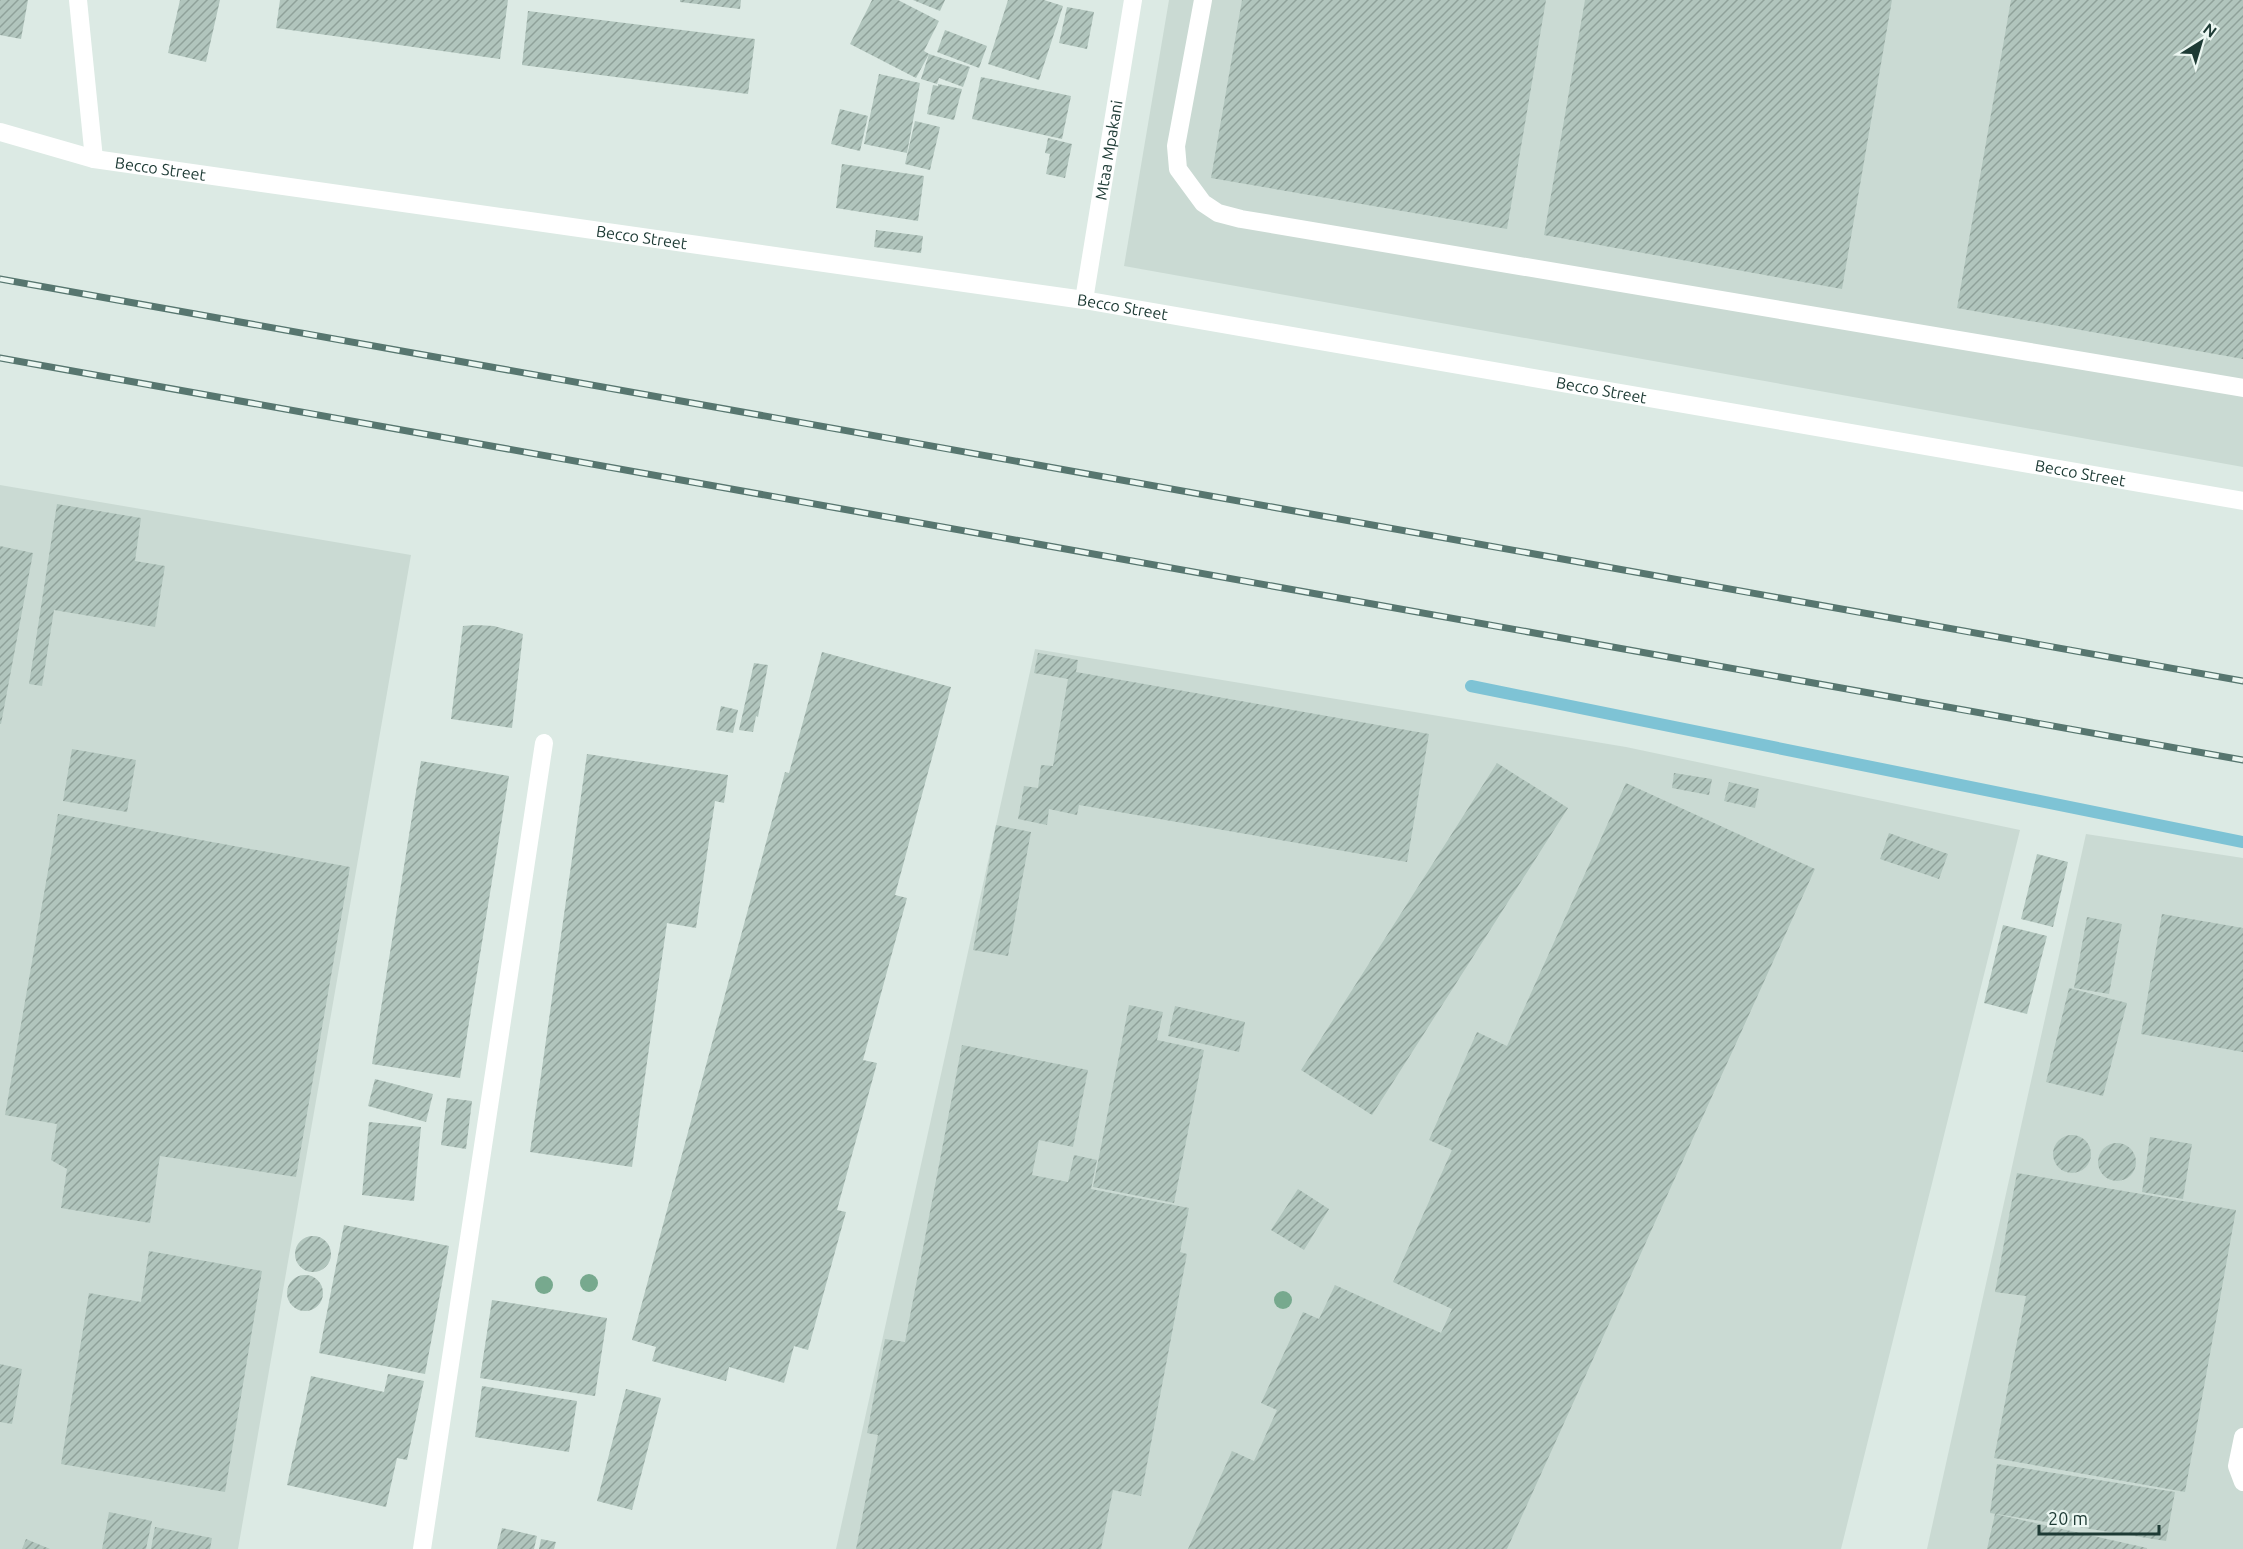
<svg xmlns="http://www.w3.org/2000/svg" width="2243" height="1549" font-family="Ubuntu,sans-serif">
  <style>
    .built { fill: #cadad3 }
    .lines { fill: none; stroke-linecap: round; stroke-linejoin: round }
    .stream { stroke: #7ec3d5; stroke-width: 12 }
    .building { fill: url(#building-hatch) }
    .service { stroke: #fff; stroke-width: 18 }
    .minor { stroke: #fff; stroke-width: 18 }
    .tertiary { stroke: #fff; stroke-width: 18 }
    .rail-casing { stroke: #57766f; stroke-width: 7 }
    .rail { stroke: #ecf7f2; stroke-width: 4.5; stroke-dasharray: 14; stroke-linecap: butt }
    .tree { fill: #77a98e }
    .labels { text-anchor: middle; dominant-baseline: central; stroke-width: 6; stroke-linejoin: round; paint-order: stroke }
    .street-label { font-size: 16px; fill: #1d3a34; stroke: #ecf7f2 }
  </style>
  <defs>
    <pattern id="building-hatch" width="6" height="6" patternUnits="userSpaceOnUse" patternTransform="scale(1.5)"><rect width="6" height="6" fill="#b1c5bd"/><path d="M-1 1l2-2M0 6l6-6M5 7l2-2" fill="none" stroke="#8fa19a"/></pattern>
  </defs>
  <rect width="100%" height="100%" fill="#dceae4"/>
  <path class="built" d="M1169,0H2243V467L1124,266Z
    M0,485L411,555L238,1549H0Z
    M1035,649L1626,747L2020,830L1841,1549H836Z
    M2086,834L2243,858V1549H1927Z"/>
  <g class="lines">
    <path class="stream" d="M1471,686L2243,842"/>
  </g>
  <path class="building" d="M0,0H28L21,39L0,35Z
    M180,0H220L206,62L168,53Z
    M280,0H508L500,59L276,28Z
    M680,0H741L740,9L680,2Z
    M872,0H898L939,21L924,51L929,54L916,78L850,44Z
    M913,0H945L940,11Z
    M1008,0H1044L1063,6L1039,80L988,64Z
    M1242,0H1546L1507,229L1211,178Z
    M1585,0H1892L1842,289L1544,235Z
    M2011,0H2243V359L1957,308Z
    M1067,7L1094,12L1087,49L1059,43Z
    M528,11L755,39L748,94L522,65Z
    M945,30L987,46L979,68L937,52Z
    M929,54L970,67L963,87L939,78L937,84L921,79Z
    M879,74L920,83L907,153L864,144Z
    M981,77L1071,96L1062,139L972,119Z
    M938,84L962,89L954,120L927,114L933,85L938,86Z
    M840,109L868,116L860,151L831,144Z
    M915,121L940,127L930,170L905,164Z
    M1048,138L1072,144L1065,178L1046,174L1050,154L1045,153Z
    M842,164L924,176L918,221L836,208Z
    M876,230L923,236L921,253L874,247Z
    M57,504L141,518L135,561L165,566L155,627L54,610L42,686L29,684Z
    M0,546L33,553L1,724H0Z
    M475,625L494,626L523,634L512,728L451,719L463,626Z
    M822,652L951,687L895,895L907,898L863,1060L877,1063L837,1210L846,1212L808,1350L794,1346L784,1383L729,1367L726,1381L652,1361L656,1347L632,1340L785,772L789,773Z
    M1038,653L1078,660L1076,672L1429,734L1407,862L1079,805L1077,815L1049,809L1047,825L1018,819L1024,786L1038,788L1041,765L1053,766L1068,679L1034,673Z
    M754,663L768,665L758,717L756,716L753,732L739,730Z
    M721,706L738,710L733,733L716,730Z
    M72,749L136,760L127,812L63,801Z
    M587,754L728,775L724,803L715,801L696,928L667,923L632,1167L530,1152Z
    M421,761L509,776L460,1078L372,1064Z
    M1497,763L1568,808L1372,1115L1301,1070Z
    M1674,773L1712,779L1709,795L1672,788Z
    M1729,782L1759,789L1755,808L1724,801Z
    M1626,783L1815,869L1507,1549H1188L1232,1451L1254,1461L1277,1410L1261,1403L1303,1312L1319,1319L1335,1285L1441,1333L1452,1309L1393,1282L1452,1150L1429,1140L1477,1032L1507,1046Z
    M58,814L350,867L296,1177L160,1156L150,1223L61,1208L67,1169L51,1160L57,1124L5,1115Z
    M996,825L1031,832L1008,956L973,950Z
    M1889,833L1948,854L1939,879L1880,859Z
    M2037,854L2068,862L2053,927L2021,919Z
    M2162,914L2243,928V1052L2141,1034Z
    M2087,917L2122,924L2109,994L2074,988Z
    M2003,925L2047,936L2027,1014L1984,1003Z
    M2069,988L2127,1003L2103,1096L2046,1082Z
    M1129,1005L1163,1012L1157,1040L1204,1050L1174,1203L1093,1187Z
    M1175,1006L1245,1022L1239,1052L1168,1036Z
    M962,1045L1088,1070L1073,1147L1039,1140L1032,1175L1068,1182L1074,1155L1097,1160L1091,1189L1189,1208L1180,1252L1187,1254L1141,1496L1113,1490L1101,1549H856L878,1435L867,1433L885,1339L905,1342Z
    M375,1079L433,1094L426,1122L368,1106Z
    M447,1098L472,1101L466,1149L441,1145Z
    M369,1122L421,1127L414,1201L362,1195Z
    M2053 1154a19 19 0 1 1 38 0a19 19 0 1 1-38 0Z
    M2150,1137L2192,1144L2183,1199L2142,1192Z
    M2098 1162a19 19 0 1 1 38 0a19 19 0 1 1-38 0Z
    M2017,1173L2236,1210L2185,1492L1994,1458L2026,1296L1995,1292Z
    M1298,1189L1329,1209L1304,1250L1271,1230Z
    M344,1225L449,1246L425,1374L319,1353Z
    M295 1254a18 18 0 1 1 36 0a18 18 0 1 1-36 0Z
    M149,1251L262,1271L225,1492L61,1464L89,1293L141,1302Z
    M287 1293a18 18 0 1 1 36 0a18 18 0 1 1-36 0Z
    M492,1300L607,1318L595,1396L480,1378Z
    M0,1364L22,1369L12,1424L0,1422Z
    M388,1374L424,1381L407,1460L397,1458L386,1507L287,1485L311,1376L384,1392Z
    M482,1386L577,1401L569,1452L475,1437Z
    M626,1389L661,1398L632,1510L597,1501Z
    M1997,1464L2175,1492L2166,1541L1990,1513Z
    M109,1512L152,1521L146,1549H102Z
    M1995,1514L2147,1548V1549H1987Z
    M155,1527L212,1538L210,1549H151Z
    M502,1528L537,1536L534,1549H497Z
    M26,1539L50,1549H22Z
    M541,1539L556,1542L554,1549H539Z"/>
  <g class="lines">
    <path class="service" d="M1203,0L1176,146L1178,169L1203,203L1218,213L1241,219L2243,388
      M2243,1437L2237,1466L2243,1482
      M422,1549L544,743"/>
    <path class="minor" d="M78,0L94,159"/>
    <g class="tertiary">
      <path id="s1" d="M0,132L94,159L1084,300L2243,501"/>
      <path id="s2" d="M1084,300L1133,0"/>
    </g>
    <g class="rail-casing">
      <path id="rail" d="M0,279L2243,681
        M0,358L2243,760"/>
    </g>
    <use href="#rail" class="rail"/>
  </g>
  <g class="tree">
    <circle cx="589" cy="1283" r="9"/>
    <circle cx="544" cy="1285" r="9"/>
    <circle cx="1283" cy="1300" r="9"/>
  </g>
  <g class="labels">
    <g class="street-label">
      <text stroke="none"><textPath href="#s2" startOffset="152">Mtaa Mpakani</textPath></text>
      <text stroke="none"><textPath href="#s1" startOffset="165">Becco Street</textPath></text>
      <text stroke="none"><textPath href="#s1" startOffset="651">Becco Street</textPath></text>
      <text stroke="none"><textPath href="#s1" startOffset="1137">Becco Street</textPath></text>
      <text stroke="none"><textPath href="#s1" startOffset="1623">Becco Street</textPath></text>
      <text stroke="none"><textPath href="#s1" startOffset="2109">Becco Street</textPath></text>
    </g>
  </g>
  <g transform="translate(2201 42) rotate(37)" stroke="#ecf7f2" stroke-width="4.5" paint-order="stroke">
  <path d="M0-4.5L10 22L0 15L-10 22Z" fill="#1d3a34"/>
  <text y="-9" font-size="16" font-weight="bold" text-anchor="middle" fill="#1d3a34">N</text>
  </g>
  <path d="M2039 1525v9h120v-9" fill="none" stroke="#1d3a34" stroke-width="3"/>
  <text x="2048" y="1525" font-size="18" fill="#1d3a34" stroke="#ecf7f2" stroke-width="4.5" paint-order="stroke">20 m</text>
</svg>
